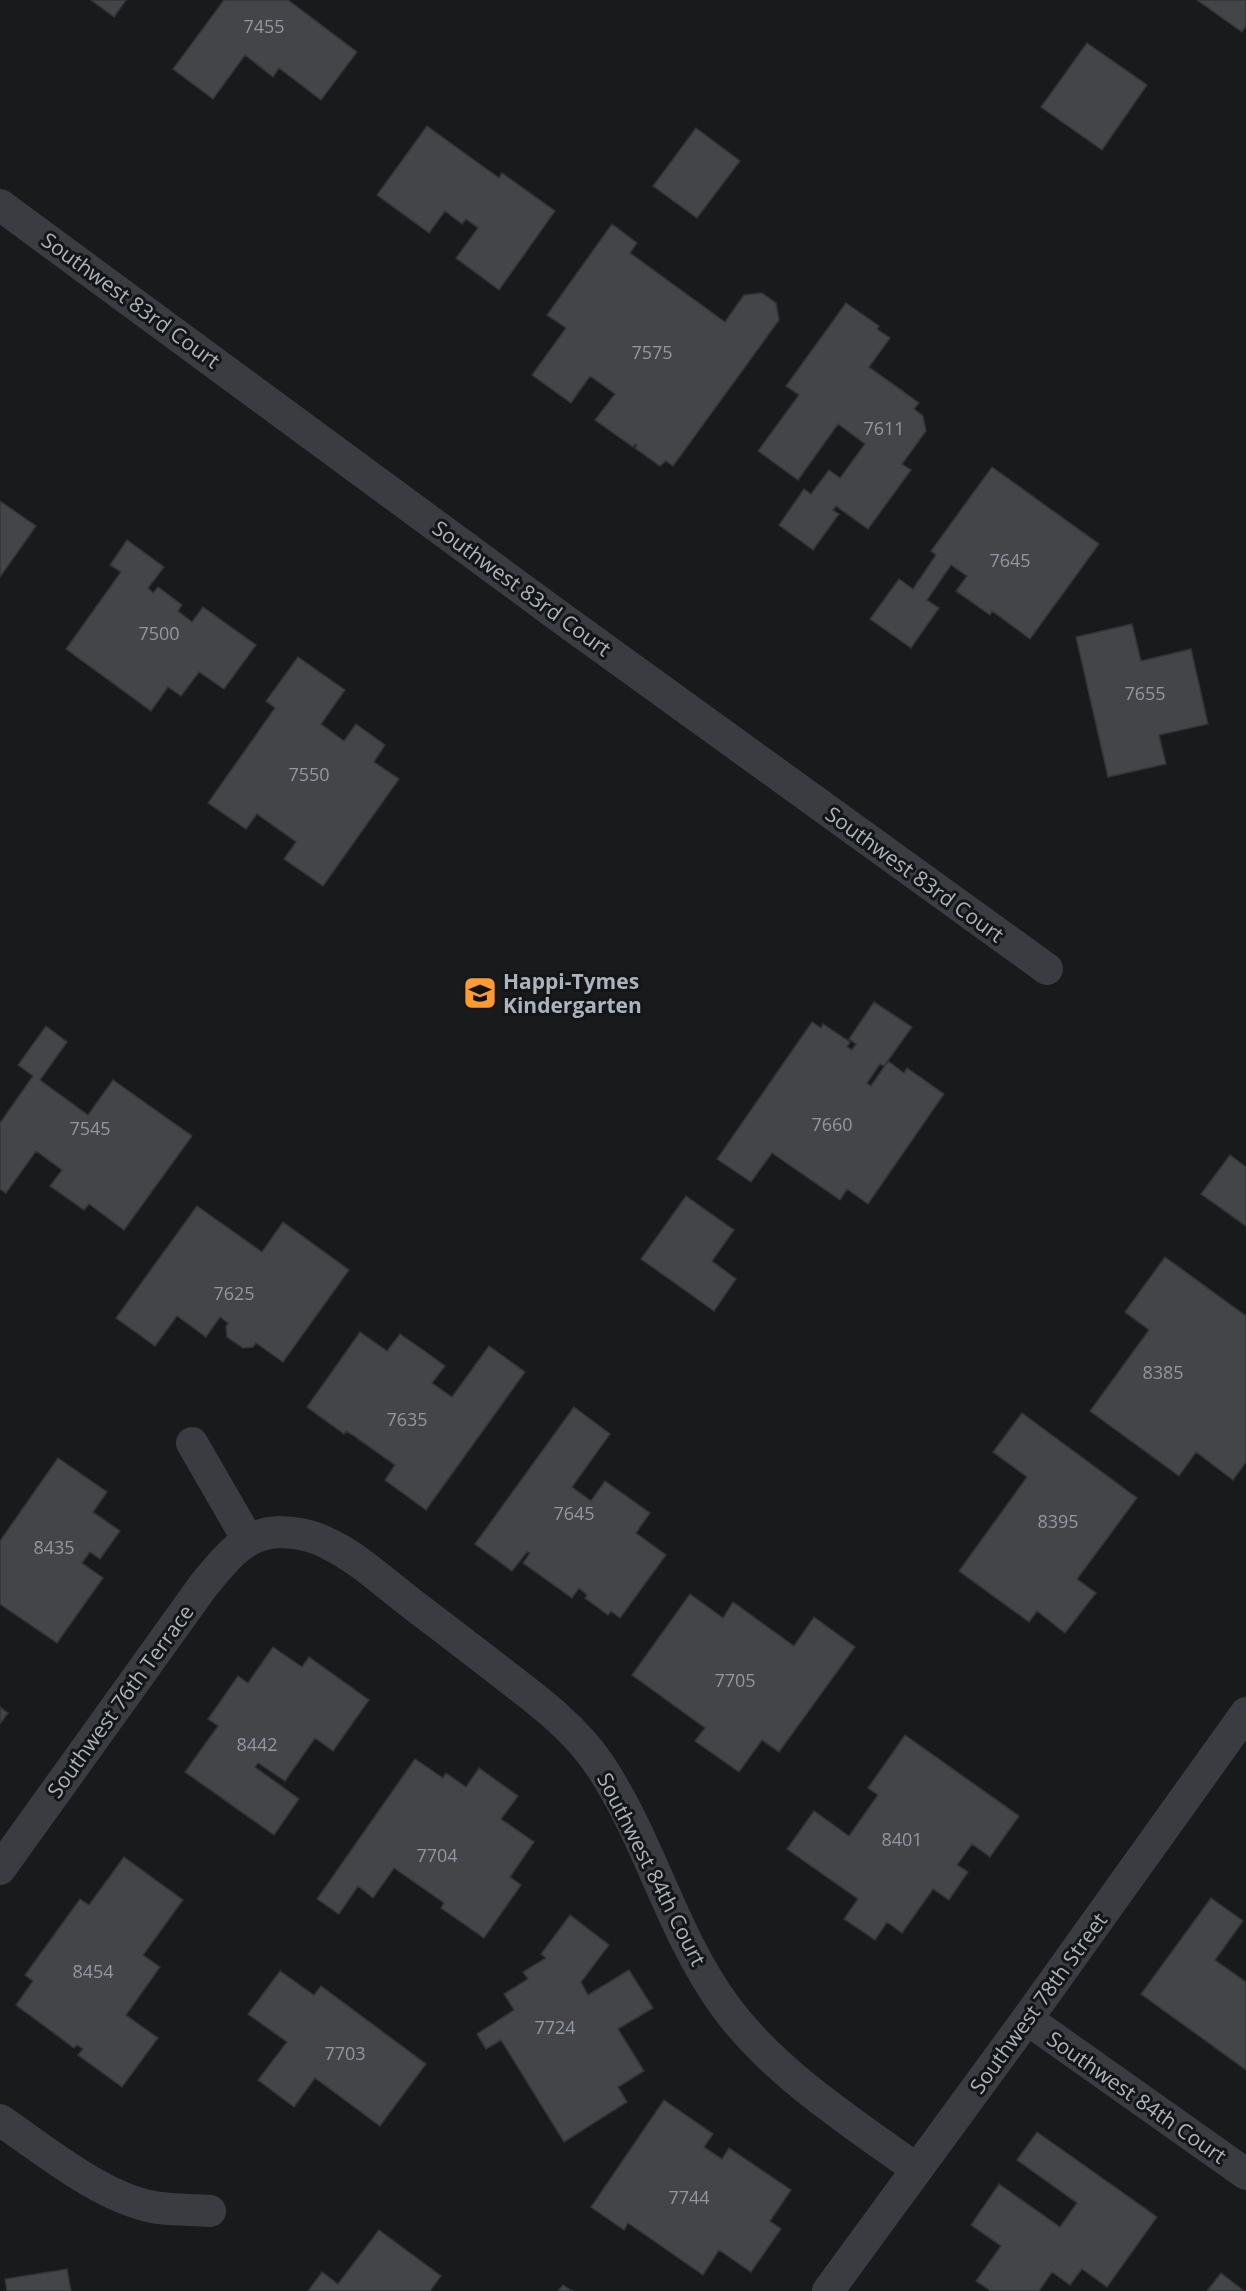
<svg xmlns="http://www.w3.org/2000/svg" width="1246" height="2291" font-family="'Open Sans',sans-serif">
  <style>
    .building { fill: #434549; stroke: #333438; stroke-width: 1.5 }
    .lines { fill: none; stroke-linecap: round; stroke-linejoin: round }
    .minor { stroke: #3a3c41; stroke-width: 32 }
    .labels { text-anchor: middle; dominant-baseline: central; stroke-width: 6; stroke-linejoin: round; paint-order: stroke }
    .number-label { font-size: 18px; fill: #91989f }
    .street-label { font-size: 21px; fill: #abb3bc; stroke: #141517 }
    .poi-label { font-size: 21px; font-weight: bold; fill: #abb3bc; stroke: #141517; text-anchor: start }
  </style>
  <rect width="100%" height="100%" fill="#191a1c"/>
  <path class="building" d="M91,0H126L114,17Z
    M224,0H288L357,52L321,100L279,68L273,77L245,55L213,99L173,69Z
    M1197,0H1246V26L1242,32Z
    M1087,43L1147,85L1102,150L1041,107Z
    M427,126L499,178L502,173L555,211L499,290L456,258L478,228L466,219L462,224L445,211L429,233L377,195Z
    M696,128L740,161L697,218L653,186Z
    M612,224L637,243L630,253L725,322L744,295L762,293L776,303L779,320L673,466L666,461L660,466L635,448L637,445L635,444L633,447L595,420L615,394L590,376L571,403L532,375L566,328L547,315Z
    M846,303L879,326L877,329L890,338L869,367L919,403L914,409L923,416L926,431L902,464L911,470L868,529L836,506L833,510L839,514L813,550L779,525L804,489L811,494L829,470L840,478L865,444L838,424L798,480L758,451L799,395L786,386Z
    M992,467L1099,544L1030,639L992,611L990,615L956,591L967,576L951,565L927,600L939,608L911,648L870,619L899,579L913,589L936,555L931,551Z
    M0,501L36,526L0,577Z
    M127,540L164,567L148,588L153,593L158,587L182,605L178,611L192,622L203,607L256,645L224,689L199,672L181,696L168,687L151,711L66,649L121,572L110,565Z
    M1132,624L1141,661L1191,649L1208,724L1159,735L1166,764L1108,777L1076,637Z
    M298,657L345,690L321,724L344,741L356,724L385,745L374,762L399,779L323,886L284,859L296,842L257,814L246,829L208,803L275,708L266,701Z
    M874,1002L912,1027L884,1066L880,1064L867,1083L871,1086L888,1061L904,1073L907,1068L944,1094L868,1204L847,1189L840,1200L772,1153L751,1182L717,1159L812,1022L821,1028L823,1024L850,1042L847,1047L852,1050L856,1044L849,1039Z
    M46,1026L67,1042L40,1080L88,1115L113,1080L192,1136L124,1230L89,1204L84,1210L50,1186L62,1170L36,1151L6,1193L0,1189V1123L33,1076L18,1065Z
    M1230,1155L1246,1167V1226L1201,1194Z
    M686,1196L734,1230L712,1261L736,1279L714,1311L641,1259Z
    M197,1206L262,1252L283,1222L349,1270L283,1362L256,1343L253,1347L243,1348L227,1337L226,1327L228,1323L220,1317L206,1337L177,1316L155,1346L116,1318Z
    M1165,1257L1246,1316V1462L1233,1480L1196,1452L1179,1476L1090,1411L1149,1330L1125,1312Z
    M360,1332L387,1351L400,1334L423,1350L445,1366L432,1383L452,1397L489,1346L525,1372L426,1510L385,1480L395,1465L351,1434L346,1431L344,1434L307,1407Z
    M574,1407L610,1434L572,1487L591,1501L605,1481L650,1513L636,1533L666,1555L620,1618L611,1611L608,1615L585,1598L587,1595L579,1588L572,1598L523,1563L530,1553L527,1552L512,1571L475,1544Z
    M1022,1413L1137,1498L1077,1579L1096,1593L1065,1633L1037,1611L1029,1622L959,1571L1027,1477L993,1452Z
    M58,1458L107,1492L93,1512L120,1531L100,1559L90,1552L82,1563L103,1578L57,1643L0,1604V1541Z
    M690,1594L723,1618L733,1602L794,1646L814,1617L855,1647L779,1752L762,1740L739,1772L695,1741L705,1728L632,1675Z
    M273,1647L302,1667L309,1657L369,1700L333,1751L315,1738L285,1781L258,1763L255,1767L299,1799L274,1835L185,1772L218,1726L208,1719L238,1676L248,1683Z
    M0,1707L8,1713L0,1724Z
    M905,1735L1019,1816L990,1857L972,1844L957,1865L968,1872L949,1900L933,1889L902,1933L887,1922L875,1940L844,1919L858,1899L787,1849L814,1811L849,1836L878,1795L868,1788Z
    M415,1759L443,1778L446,1773L466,1787L479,1768L518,1796L501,1819L534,1842L510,1877L521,1885L484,1938L441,1908L444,1903L394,1868L373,1898L358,1886L339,1914L317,1899Z
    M124,1857L183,1900L143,1955L160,1967L126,2015L158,2038L122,2087L78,2055L83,2049L77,2045L74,2048L16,2005L33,1981L25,1975L80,1899L89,1905Z
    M1211,1898L1243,1921L1215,1960L1246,1982V2070L1141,1994Z
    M570,1915L609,1945L581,1982L588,1995L629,1970L653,2008L618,2029L644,2071L618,2087L627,2102L564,2142L501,2040L486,2049L477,2034L514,2010L504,1994L528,1979L523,1972L546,1958L541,1954Z
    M280,1971L314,1995L321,1986L426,2064L380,2126L315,2078L294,2107L258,2080L287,2042L248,2014Z
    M664,2100L713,2134L704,2147L722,2159L729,2148L791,2190L770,2221L781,2229L751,2272L719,2250L703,2275L628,2223L624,2230L591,2207Z
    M1037,2132L1157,2217L1107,2287L1082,2269L1070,2285L1052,2272L1039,2291H991L976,2281L1001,2246L971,2225L999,2184L1060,2227L1077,2203L1017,2160Z
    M379,2230L441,2276L430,2291H308L322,2272L338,2284Z
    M67,2269L71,2291H7L5,2279Z
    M1221,2273L1244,2291H1207Z
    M563,2285L572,2291H558Z"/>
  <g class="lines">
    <path class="minor" d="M0,205L560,617L1047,969
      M192,1443L248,1540
      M0,1869L203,1586C224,1561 243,1533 279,1532C296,1532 314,1536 329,1544C360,1559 388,1586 416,1607C445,1629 474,1651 502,1673C537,1700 574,1727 599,1764C650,1840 671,1932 725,2006C774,2073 849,2120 916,2169
      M1027,2019L1246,2174
      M0,2120C41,2148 94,2191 141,2204C162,2211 188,2209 210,2211
      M828,2291L1027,2019L1246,1713"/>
  </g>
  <defs>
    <g id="school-square" transform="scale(1.725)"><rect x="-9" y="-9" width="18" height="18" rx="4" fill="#fd9b31" stroke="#141517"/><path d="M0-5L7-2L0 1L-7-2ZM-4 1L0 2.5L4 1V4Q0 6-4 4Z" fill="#111"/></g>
  </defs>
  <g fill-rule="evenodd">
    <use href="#school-square" x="480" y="993"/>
  </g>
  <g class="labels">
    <g class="number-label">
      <text x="264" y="26">7455</text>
      <text x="652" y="352">7575</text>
      <text x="884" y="428">7611</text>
      <text x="1010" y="560">7645</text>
      <text x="159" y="633">7500</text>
      <text x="1145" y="693">7655</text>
      <text x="309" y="774">7550</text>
      <text x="832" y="1124">7660</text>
      <text x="90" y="1128">7545</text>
      <text x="234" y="1293">7625</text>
      <text x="1163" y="1372">8385</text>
      <text x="407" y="1419">7635</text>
      <text x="574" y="1513">7645</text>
      <text x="1058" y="1521">8395</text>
      <text x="54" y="1547">8435</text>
      <text x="735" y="1680">7705</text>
      <text x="257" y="1744">8442</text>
      <text x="902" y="1839">8401</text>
      <text x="437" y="1855">7704</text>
      <text x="93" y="1971">8454</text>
      <text x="555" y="2027">7724</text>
      <text x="345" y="2053">7703</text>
      <text x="689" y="2197">7744</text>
    </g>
    <g class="street-label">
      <text transform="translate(131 300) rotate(36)">Southwest 83rd Court</text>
      <text transform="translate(522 588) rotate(36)">Southwest 83rd Court</text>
      <text transform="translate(915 874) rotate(36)">Southwest 83rd Court</text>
      <text transform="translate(120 1701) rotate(-54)">Southwest 76th Terrace</text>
      <text transform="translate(652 1869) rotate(63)">Southwest 84th Court</text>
      <text transform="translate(1038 2003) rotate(-54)">Southwest 78th Street</text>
      <text transform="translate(1137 2097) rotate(35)">Southwest 84th Court</text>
    </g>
    <g class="poi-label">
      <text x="503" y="981">Happi-Tymes<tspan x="503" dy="24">Kindergarten</tspan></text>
    </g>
  </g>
</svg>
